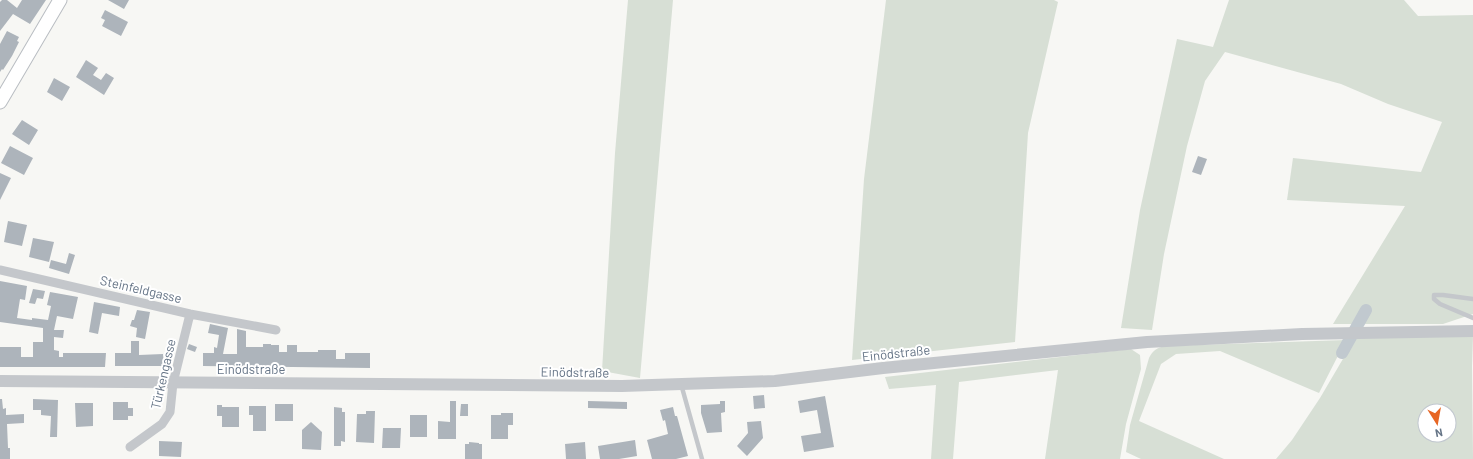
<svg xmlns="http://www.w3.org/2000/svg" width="1473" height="459" font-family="Barlow,sans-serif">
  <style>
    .green { fill: #d7dfd5; fill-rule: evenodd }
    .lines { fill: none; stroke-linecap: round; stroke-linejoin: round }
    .canal { stroke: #c1c9cf; stroke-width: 12 }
    .building { fill: #adb4bb }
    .secondary-casing { stroke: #b9bdc2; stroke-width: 15 }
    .service { stroke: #c4c7cb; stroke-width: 4.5 }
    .minor { stroke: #c4c7cb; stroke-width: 9 }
    .tertiary { stroke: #c4c7cb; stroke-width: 12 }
    .secondary { stroke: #fff; stroke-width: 13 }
    .labels { text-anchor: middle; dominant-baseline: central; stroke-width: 4; stroke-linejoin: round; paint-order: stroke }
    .street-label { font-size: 13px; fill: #657486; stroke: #fff }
  </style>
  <rect width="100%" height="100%" fill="#f7f7f4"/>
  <path class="green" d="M628,0H673L640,378L602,371L615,153Z
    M886,0H1054L1058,2L1028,133L1015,342L852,360L864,179Z
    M1229,0H1404L1418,16L1473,15V314L1443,324H1333L1405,206L1287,200L1293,158L1421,172L1442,122L1388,104L1341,84L1225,52L1205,81L1187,146L1164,254L1152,330L1121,328L1140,210L1177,39L1213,47Z
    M1357,335L1473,336L1472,366L1473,459H1276L1292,440L1320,398ZM1425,411H1449V435H1425Z
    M1346,340L1319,393L1220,351L1176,354L1161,364L1139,421L1224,459H1141L1126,452L1130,425L1149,358C1153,350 1157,348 1165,346Z
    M1131,349L1140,355L1141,369L1126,424L1120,459H1045L1058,370L959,382L953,459H931L936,385L889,389L885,377Z"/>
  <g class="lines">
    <path class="canal" d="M1342,353L1366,310"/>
  </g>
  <path class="building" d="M2,0H7L17,8L22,0H46L30,24L13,14L0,31V2Z
    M108,0H129L124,9Z
    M105,10L128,22L121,36L102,26L105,20L101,18Z
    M7,31L19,37L17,41L19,42L12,56L3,70L2,69L0,72V44Z
    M86,60L98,68L93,75L101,80L106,73L114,78L104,95L76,77Z
    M54,78L70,87L62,101L47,92Z
    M22,120L38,130L29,145L12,134Z
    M10,146L33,158L24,175L1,163Z
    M1198,156L1207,159L1201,175L1192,172Z
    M0,173L11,178L0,200Z
    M8,221L27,225L22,246L4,242Z
    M33,238L54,242L49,262L29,257Z
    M69,253L75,255L69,274L49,268L51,260L66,264Z
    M0,281L27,286L25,300L20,299L17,318L32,320V318L48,320L51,306L47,305L50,292L78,297L73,319L57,316L54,330H64L63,338L54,337V350L59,351V357H63V353H106L105,367H0V347H21V357H33V342H43V328L0,322Z
    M33,289L45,291L43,299L37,298L35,304L29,303Z
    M94,302L120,307L119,316L102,313L98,334L89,332Z
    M137,310L150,312L145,339L136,337L137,328L130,326L132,320H134Z
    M210,324L228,328L223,354H237V329L246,331V347H263V344H271V345H279V352H287V345H297V352H318V350H336V359H345V353H370V368L203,366V353H214V347L217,348L219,335L208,333Z
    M131,341H139V355L163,354L164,366H115V353H131Z
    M189,344L197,347L195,352L187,349Z
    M764,395L765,408L754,409L753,396Z
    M825,396L834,447L804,452L801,436L821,433L817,410L800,413L798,401Z
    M0,399H2L3,409L6,408V415L24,414V423L7,424L8,448H10V459H0Z
    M33,399L58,400L57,437H50L51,416L41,415V410H33Z
    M450,401H456V439H438V421L450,422Z
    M588,401L627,402V409L588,408Z
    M720,401H725V412L721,413L722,432L707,433L701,413V405L720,404Z
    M113,402H128V408H133V416H128V420H113Z
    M75,403H93V426L76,427Z
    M275,404H293V421H275Z
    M461,404H468V416H460Z
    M217,405H222V407H239V427H222V416H217Z
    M249,406H266V431H253V415H249Z
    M334,407L342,408V412H345V442L341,441V446H334Z
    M673,407L675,416H677L688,456L676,459H652L647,440L668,434L665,420L663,421L660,410Z
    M366,411H375L374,443L356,442L357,414H366Z
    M501,413H513V425H508V439H491V415H501Z
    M410,415H427V437H410Z
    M761,421L763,438L747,456L737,446L748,433L747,422Z
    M311,422L322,432L321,450L302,449V430Z
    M383,428H401L400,448H382Z
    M635,440L637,456L619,459H600L598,446Z
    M159,441L182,442L181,457L159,456Z
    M469,442L479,443V444H482V459H465V444H469Z
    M585,442L586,459H566L565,444Z"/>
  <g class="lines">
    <g class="secondary-casing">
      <path id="secondary" d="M0,102L60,0"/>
    </g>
    <path class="service" d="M1473,299L1443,295H1434V299L1440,304L1473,318
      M681,384L702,459"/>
    <path class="minor" d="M0,270L190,314L276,330
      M130,447L162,424L170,412L173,383L190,314"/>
    <path class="tertiary" d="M0,381L622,386L775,381L883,368L1147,342L1302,334L1473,331"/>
    <use href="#secondary" class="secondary"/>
  </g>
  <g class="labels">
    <g class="street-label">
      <text transform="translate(141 289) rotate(13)">Steinfeldgasse</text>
      <text transform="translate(896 353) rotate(-6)">Einödstraße</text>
      <text x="251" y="369">Einödstraße</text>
      <text transform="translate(575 372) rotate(1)">Einödstraße</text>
      <text transform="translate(163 374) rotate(-77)">Türkengasse</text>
    </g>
  </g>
  <g transform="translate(1437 423) rotate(169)"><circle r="19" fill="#ffffff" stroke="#c1c7cf"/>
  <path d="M0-3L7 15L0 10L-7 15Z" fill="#e76624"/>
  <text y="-6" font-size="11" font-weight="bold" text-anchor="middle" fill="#657486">N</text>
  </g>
</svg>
